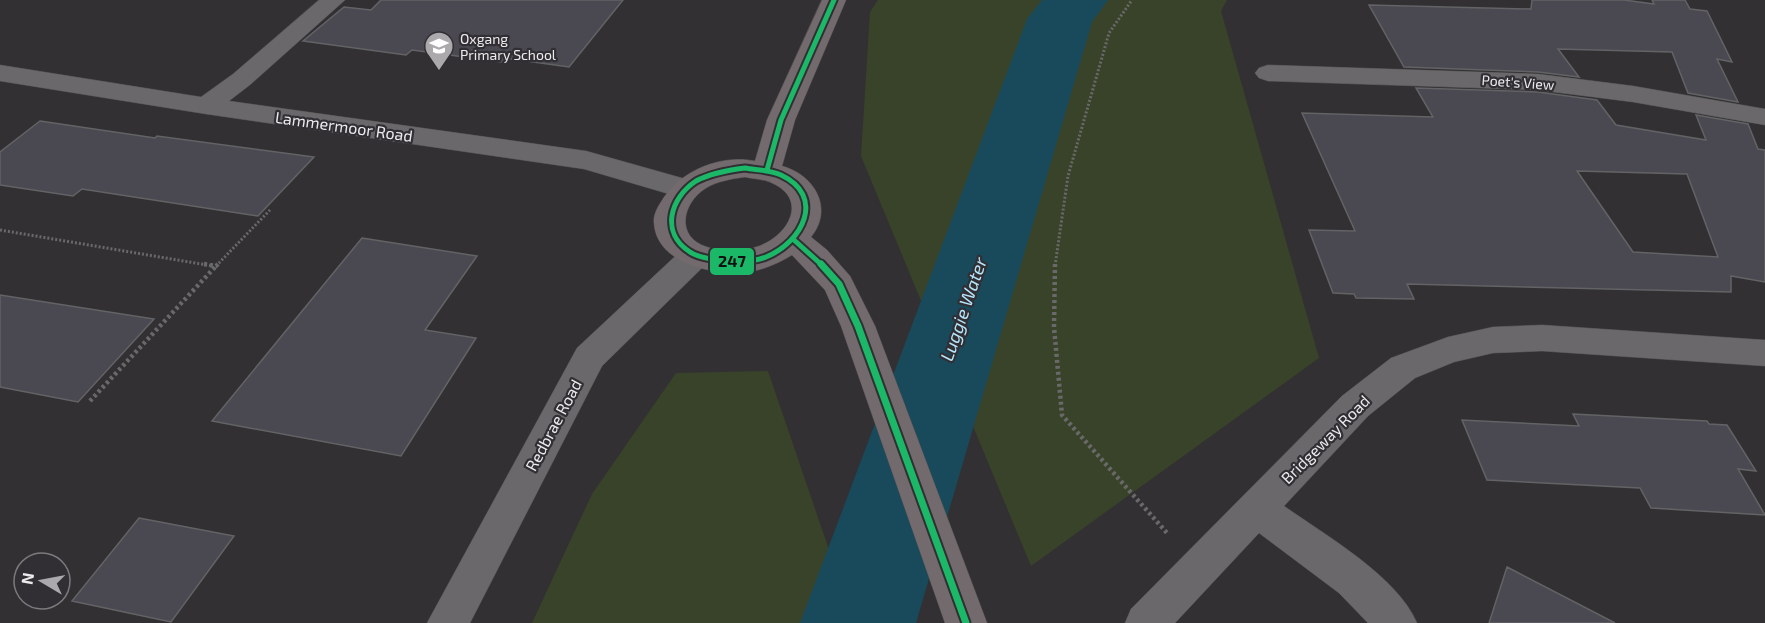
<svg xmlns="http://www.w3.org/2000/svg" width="1765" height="623" font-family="'Exo 2',sans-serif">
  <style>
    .green { fill: #39432a }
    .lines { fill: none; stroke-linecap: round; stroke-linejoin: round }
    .river { fill: #184a5c; fill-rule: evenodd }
    .building { fill: #4a4952; stroke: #636365; stroke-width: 1.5; fill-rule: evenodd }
    .minor-casing { stroke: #504f51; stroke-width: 1 }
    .major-casing { stroke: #504f51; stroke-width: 1 }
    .path-far1 { stroke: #6a696a; stroke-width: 3; stroke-dasharray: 2 2; stroke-linecap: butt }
    .path { stroke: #6a696a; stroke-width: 4.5; stroke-dasharray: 3 3; stroke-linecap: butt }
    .minor { fill: #6a686a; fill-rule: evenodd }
    .major { fill: #736a6d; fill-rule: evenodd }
    .bus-1-far1-casing { stroke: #322f34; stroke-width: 9 }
    .bus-1-casing { stroke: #322f34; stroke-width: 11 }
    .bus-1-far1 { stroke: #1ab867; stroke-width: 5 }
    .bus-1 { stroke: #1ab867; stroke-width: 7 }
    .labels { text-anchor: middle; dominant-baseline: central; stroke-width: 4.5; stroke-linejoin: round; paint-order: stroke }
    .far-poi-label { font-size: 14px; fill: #edeaed; stroke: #322f34; text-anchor: start }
    .far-street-label { font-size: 14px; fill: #edeaed; stroke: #322f34 }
    .street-label { font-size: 16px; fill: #edeaed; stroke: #322f34 }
    .water-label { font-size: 18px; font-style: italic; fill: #b5e5fa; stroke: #322f34 }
    .line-badge { stroke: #322f34; stroke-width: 2 }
    .pale-badge-label { font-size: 16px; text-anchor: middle; font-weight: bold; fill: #111 }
  </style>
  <rect width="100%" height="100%" fill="#323033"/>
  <path class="green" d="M878,0H1227L1221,11L1319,358L1031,566L861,156L870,12Z
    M768,371L854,623H532L592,494L676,373Z"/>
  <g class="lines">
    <path class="river" d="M1042,0H1108L1092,22L916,623H800L1027,19Z"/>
  </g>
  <path class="building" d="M381,0H623L569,67L505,58L501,62L412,50L406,55L303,41L344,7L371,10Z
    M1532,0H1624L1654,4L1652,0H1685L1690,9L1707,11L1732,62L1717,59L1738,102L1688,93L1672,52L1558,49L1579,77L1538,72L1404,67L1369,5L1531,9Z
    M1416,88L1538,92L1597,100L1616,125L1706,140L1696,115L1748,124L1758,149L1765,150V282L1731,276V292L1407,284L1414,299L1356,298L1354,294L1333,293L1309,230L1355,231L1302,113L1433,117ZM1577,171L1687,174L1718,257L1633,252Z
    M40,121L155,138L157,136L314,157L258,216L82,189L73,196L0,185V152Z
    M362,238L477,256L425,330L476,338L401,456L212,421Z
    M0,295L154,319L78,402L0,387Z
    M1573,414L1707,421L1709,424L1727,425L1756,471L1738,469L1765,515L1651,508L1640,488L1487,480L1462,420L1579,426Z
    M139,518L234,536L171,622L72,601Z
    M1507,567L1615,623H1489Z"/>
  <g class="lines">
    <g class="minor-casing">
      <path id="minor" d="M319,0H345L251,84L229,101L586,151L696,182L701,189L696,196L686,199L584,169L206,114L0,81V65L201,97L233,74Z
        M1268,65L1538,74L1633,86L1765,109V125L1633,102L1538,90L1268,81L1259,78L1255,73L1259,68Z
        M695,245L706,248L711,256L706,264L602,366L470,623H427L577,348L684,248Z
        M1542,325L1765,340V366L1542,351L1493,353L1454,362L1415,378L1368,416L1284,506C1325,535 1397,576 1417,623H1368L1339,593L1259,533L1175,623H1125L1131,609L1342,396L1391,358L1448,337L1493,327Z"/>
    </g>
    <g class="major-casing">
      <path id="major" d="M822,0H846L795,120L782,166C815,175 834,209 811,237L827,250L850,276L875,326L987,623H945L841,326L825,290L792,255C776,265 756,273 736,273C706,273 656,261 654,223C653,216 657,208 661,202C679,171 720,154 755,161L767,120ZM745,177C753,179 764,179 772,183C810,200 787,238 756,247C741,252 722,252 707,247C675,237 682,203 706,188C718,181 731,179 745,177Z"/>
    </g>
    <path class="path-far1" d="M0,230L213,266
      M216,266L270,210
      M1055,266L1068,176L1109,33L1132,0"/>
    <path class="path" d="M204,264L216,266L218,264
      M1055,264L1054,327L1062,415L1167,533
      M90,401L216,266"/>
    <use href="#minor" class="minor"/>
    <use href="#major" class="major"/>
    <g class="bus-1-far1-casing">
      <path id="bus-1-far1" d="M745,168C757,170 770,170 781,175C826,196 803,242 766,257C751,263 732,262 716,260C707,258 697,257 690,252C660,233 670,198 696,181C711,173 729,170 745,168Z
        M767,170L781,120L834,0
        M794,240L823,266"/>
    </g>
    <g class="bus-1-casing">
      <path id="bus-1" d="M821,264L839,284L858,326L966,623"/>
    </g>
    <use href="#bus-1-far1" class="bus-1-far1"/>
    <use href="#bus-1" class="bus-1"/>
  </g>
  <defs>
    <g id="school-pin" transform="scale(1.5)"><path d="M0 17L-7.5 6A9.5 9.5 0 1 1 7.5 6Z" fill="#aca9ac" stroke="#322f34"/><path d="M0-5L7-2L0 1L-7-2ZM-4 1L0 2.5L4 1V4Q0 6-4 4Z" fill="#fff"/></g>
  </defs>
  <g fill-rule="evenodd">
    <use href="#school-pin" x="439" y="46"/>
  </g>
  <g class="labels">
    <g class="far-poi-label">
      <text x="460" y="38">Oxgang<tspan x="460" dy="16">Primary School</tspan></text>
    </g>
    <g class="far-street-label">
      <text transform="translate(1518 82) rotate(4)">Poet's View</text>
    </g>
    <g class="street-label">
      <text transform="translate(344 126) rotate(8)">Lammermoor Road</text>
      <text transform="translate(553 425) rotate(-62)">Redbrae Road</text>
      <text transform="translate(1325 439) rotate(-45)">Bridgeway Road</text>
    </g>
    <g class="water-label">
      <text transform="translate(963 309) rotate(-71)">Luggie Water</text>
    </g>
  </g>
  <rect class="line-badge" x="709" y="247" width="46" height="29" rx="6" fill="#1ab867"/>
  <g class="pale-badge-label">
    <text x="732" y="267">247</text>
  </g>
  <g transform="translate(42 581) rotate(280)"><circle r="28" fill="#322f34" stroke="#7d7a7e" stroke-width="1.5"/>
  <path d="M0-4.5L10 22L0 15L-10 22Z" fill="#aca9ac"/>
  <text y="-9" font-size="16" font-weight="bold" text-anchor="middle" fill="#edeaed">N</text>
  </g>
</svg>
